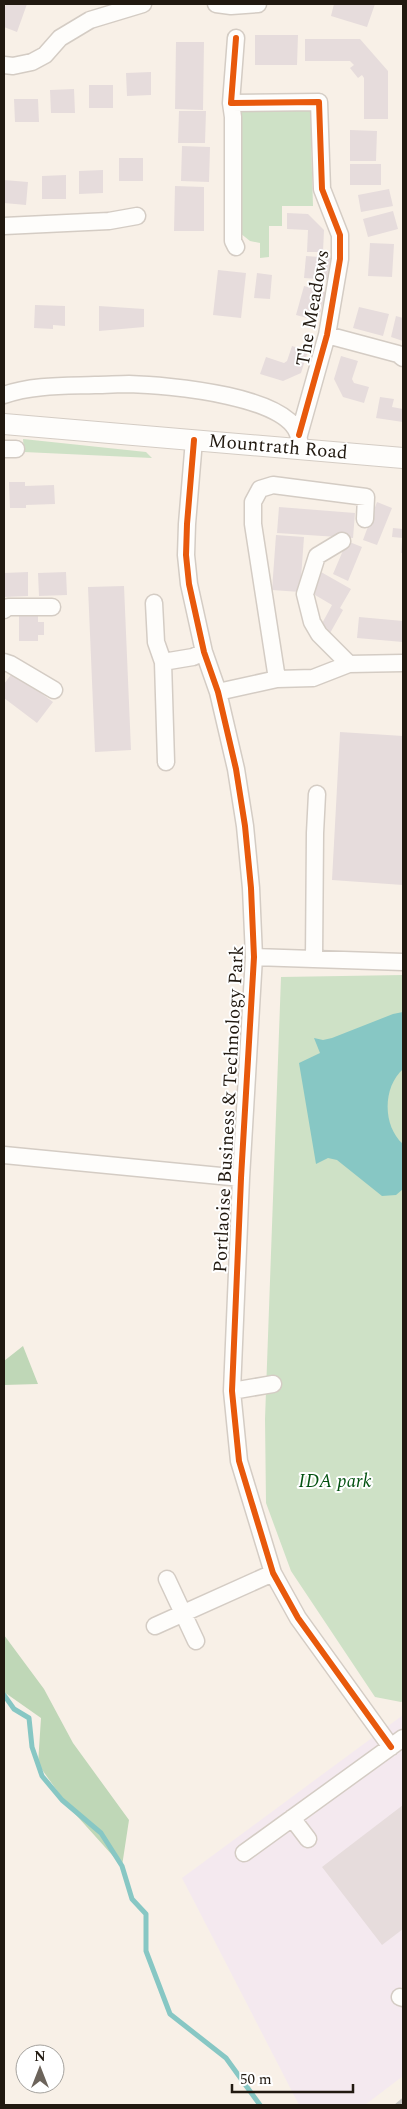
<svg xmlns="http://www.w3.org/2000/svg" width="407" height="2109" font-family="Spectral,serif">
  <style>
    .commercial { fill: #f4e9ef }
    .green { fill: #cee1c6 }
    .forest { fill: #bfd7b7 }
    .water { fill: #87c7c4 }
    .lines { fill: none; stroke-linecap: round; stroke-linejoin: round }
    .stream { stroke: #87c7c4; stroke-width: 5 }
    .building { fill: #e6dcdc }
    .minor-casing { stroke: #d4ccc4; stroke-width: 19 }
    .major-casing { stroke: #d4ccc4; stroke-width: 22 }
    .minor { stroke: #fefdfb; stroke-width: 16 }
    .major { stroke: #fefdfb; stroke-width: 20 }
    .rail { stroke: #c8c6c4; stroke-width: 4 }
    .cycleway-casing { stroke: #fff; stroke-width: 9 }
    .cycleway { stroke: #e8590c; stroke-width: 6 }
    .labels { text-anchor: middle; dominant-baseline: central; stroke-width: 4; stroke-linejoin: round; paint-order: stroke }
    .street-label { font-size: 19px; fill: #211910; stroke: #fff }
    .park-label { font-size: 19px; font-style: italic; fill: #025110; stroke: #fff }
  </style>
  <rect width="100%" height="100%" fill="#f8f0e7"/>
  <path class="commercial" d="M403,1715V2076L365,2105H299L182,1878Z"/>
  <path class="green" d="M303,106L312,110L317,138L311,140L313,206H282V226H269V257L260,258V243L250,241L240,233L239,120L242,111Z
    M23,439L146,452L152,458L24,452Z
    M403,975V1701L401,1702L375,1697L291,1571L266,1503L265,1419L281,977Z"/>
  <path class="forest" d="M23,1346L38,1384L4,1385V1361Z
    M4,1635L44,1689L73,1743L129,1820L122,1866L68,1806L38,1764L41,1718L4,1692Z"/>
  <path class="water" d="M403,1012V1069C383,1087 382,1125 403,1144V1189L396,1195L382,1196L337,1160L328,1158L316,1164L299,1063L320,1053L314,1038L323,1040L332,1038L393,1014Z"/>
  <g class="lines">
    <path class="stream" d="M4,1695L14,1709L29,1718L32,1747L42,1776L62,1800L101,1833L122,1866L132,1899L146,1914V1951L170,2014L226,2058L260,2105"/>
  </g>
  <path class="building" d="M6,4H27L17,32L4,27V11Z
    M334,4H375L367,27L331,16Z
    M255,35H298L297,65H255Z
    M305,39H360L388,71V119H364V78L362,75L358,78L350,68L354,65L350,61H305Z
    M176,42H204L203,110L175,109Z
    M151,72V95L127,96L126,73Z
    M89,85H113V108H89Z
    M74,89L75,113H51L50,90Z
    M14,99H38L39,122H15Z
    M179,111H206L205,143H178Z
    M350,130L377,131L376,161H350Z
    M182,146L210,147L209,182L181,181Z
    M119,158H143V181H119Z
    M350,164H381V185H350Z
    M103,170V193L79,194V171Z
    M66,175V199H42V176Z
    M4,180L28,182L26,205L4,203Z
    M175,186L204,187V231H174Z
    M389,189L393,206L361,212L358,195Z
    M393,211L398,229L368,237L363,219Z
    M287,213L308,214L324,230L323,252H307L308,230L287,229Z
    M370,243L394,244L392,277L368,276Z
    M306,256L333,258L332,280L304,278Z
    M218,270L246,273L241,318L213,315Z
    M257,273L272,275L270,299L254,298Z
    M304,286L326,292L318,321L296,315Z
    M35,305L65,306V326L53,325V329L34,328Z
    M99,306L144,309V327L99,331Z
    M359,307L389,314L383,336L353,328Z
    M396,316L403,318V341L391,337Z
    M292,346L308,351L301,373L283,381L260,374L266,357L284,363L287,361Z
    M341,356L358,361L352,379L354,383L369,387L364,403L343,397L334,379Z
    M380,397L394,399L392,407L403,409V422L376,418Z
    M9,482H25V486L54,485L55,504L26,505V508H10Z
    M377,502L392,508L377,545L363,540Z
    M279,507L355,513L353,538L277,533Z
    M393,528L403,529V538L392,537Z
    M276,535L304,537L300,592L272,590Z
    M402,539H403V553H401Z
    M347,541L362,547L348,581L333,574Z
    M28,572V596L4,597V573Z
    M66,572L67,595L39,596L38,573Z
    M321,572L351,589L340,608L343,610L329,635L319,629L332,605L310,592Z
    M124,586L131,750L95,752L88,587Z
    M19,613H38V622H44V635H38V641H19Z
    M359,617L403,621V642L357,638Z
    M13,672L53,702L37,723L4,698V684Z
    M340,732L403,736V885L332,880Z
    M403,1805V1929L382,1945L322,1867Z"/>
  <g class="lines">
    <g class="minor-casing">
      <path id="minor" d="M216,4L231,6L258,4
        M236,38L231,103L319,102L322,189L340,235V259L327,335L299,435
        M4,65L13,66L32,62L45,55L60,38L90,20L143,4
        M231,103L233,117V241L236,247
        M4,226L109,221L137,216
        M327,335L398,354L403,358
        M4,395C32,385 65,386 95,385C106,385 118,384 129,384C162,385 303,395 299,443
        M194,440L187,524L186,555L189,584L204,652L218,692L236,769L245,826L251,888L254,957L241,1178L232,1391L239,1461L273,1573L298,1618L391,1747
        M4,449H16
        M342,541L317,556L305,594L312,622L319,634L349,664
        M154,603L156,642L163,662L166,762
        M4,610L8,607H52
        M4,662L10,664L54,690
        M163,662L193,657L204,652
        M277,679L313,678L349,664L403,663
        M218,692L277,679L253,524V502L260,489L273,485L366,497L365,519
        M254,957L403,962
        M314,959L315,833L317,794
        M4,1155L241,1178
        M232,1391L273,1384
        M167,1579L196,1641
        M155,1626L273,1573
        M292,1818L308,1839
        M244,1853L403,1738
        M400,1997L403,1998"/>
    </g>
    <g class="major-casing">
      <path id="major" d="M4,424L403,458"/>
    </g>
    <use href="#minor" class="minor"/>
    <use href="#major" class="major"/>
    <path class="rail" d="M397,2105L403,2100"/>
    <g class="cycleway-casing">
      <path id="cycleway" d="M236,38L231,103L319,102L322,189L340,235V259L327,335L299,435
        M194,440L187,524L186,555L189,584L204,652L218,692L236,769L245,826L251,888L254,957L241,1178L232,1391L239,1461L273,1573L298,1618L391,1747"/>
    </g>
    <use href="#cycleway" class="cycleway"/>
  </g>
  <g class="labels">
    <g class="street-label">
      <text transform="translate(313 308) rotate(-80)">The Meadows</text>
      <text transform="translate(278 447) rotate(5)">Mountrath Road</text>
      <text transform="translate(229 1109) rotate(-87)">Portlaoise Business &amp; Technology Park</text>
    </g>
    <g class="park-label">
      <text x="335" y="1481">IDA park</text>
    </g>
  </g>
  <rect width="407" height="2109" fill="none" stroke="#211910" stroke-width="10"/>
  <g transform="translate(40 2069)"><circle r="24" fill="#ffffff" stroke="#a6a39f"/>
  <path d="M0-4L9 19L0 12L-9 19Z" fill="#6c645b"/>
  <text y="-8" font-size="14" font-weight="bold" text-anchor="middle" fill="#211910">N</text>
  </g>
  <path d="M232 2084v8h121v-8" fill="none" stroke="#211910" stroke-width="2.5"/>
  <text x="240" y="2084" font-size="15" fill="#211910" stroke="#ffffff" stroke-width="4" paint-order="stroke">50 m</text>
</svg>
